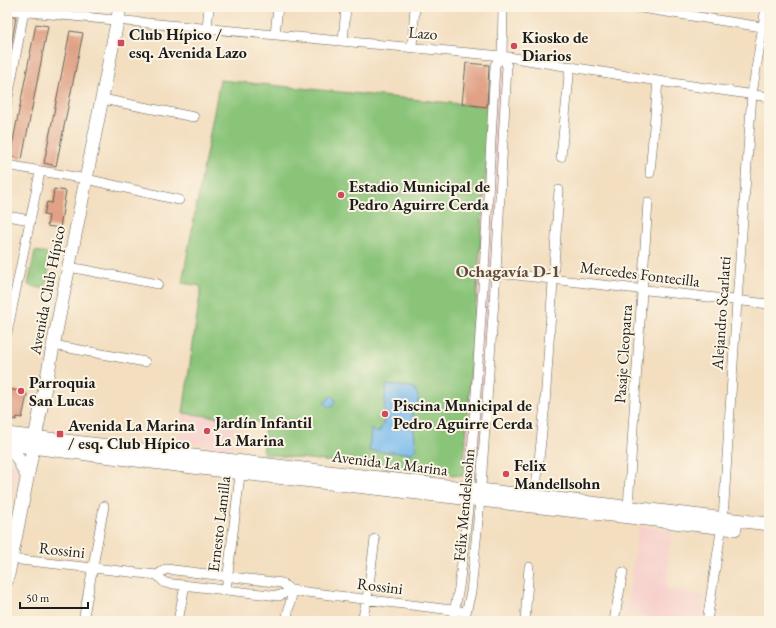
<svg xmlns="http://www.w3.org/2000/svg" width="776" height="628" font-family="'EB Garamond',serif">
  <style>
    .built { fill: #f7d0cc }
    .green { fill: #8ac479; stroke: #53704a }
    .water { fill: #78baed; stroke: #4a6b84 }
    .building { fill: #e0a186 }
    .lines { fill: none; stroke-linecap: round; stroke-linejoin: round }
    .street-casing { stroke: #676055; stroke-width: 10 }
    .secondary-casing { stroke: #676055; stroke-width: 14 }
    .street { stroke: #fff; stroke-width: 9 }
    .secondary { stroke: #fff; stroke-width: 13 }
    .poi-dot { fill: #d1495b; stroke: #fcf5e5; stroke-width: 1.5 }
    .labels { text-anchor: middle; dominant-baseline: central; stroke-width: 4; stroke-linejoin: round; paint-order: stroke }
    .street-label { font-size: 16px; fill: #1c1c1c; stroke: #fcf5e5 }
    .poi-label { font-size: 16px; font-weight: bold; fill: #1c1c1c; stroke: #fcf5e5; text-anchor: start }
    .neighbourhood-label { font-size: 17px; font-weight: bold; fill: #614b41; stroke: #fcf5e5 }
  </style>
  <rect width="100%" height="100%" fill="#fcf5e5"/>
  <filter id="ink" filterUnits="userSpaceOnUse"><feTurbulence type="fractalNoise" baseFrequency=".025" numOctaves="2"/><feDisplacementMap in="SourceGraphic" scale="8" xChannelSelector="R" yChannelSelector="G"/><feConvolveMatrix kernelMatrix="1 2 1 2 8 2 1 2 1" color-interpolation-filters="sRGB"/></filter>
  <filter id="wash" filterUnits="userSpaceOnUse"><feTurbulence type="fractalNoise" baseFrequency=".012" numOctaves="4" result="noise"/><feDisplacementMap in="SourceGraphic" scale="16" xChannelSelector="R" yChannelSelector="G"/><feGaussianBlur stdDeviation="0.9" result="paint"/><feColorMatrix in="noise" values="0 0 0 0 0 0 0 0 0 0 0 0 0 0 0 0 0 1.4 0 .05"/><feComposite in="paint" operator="in"/></filter>
  <g filter="url(#wash)">
    <rect width="100%" height="100%" fill="#f3dec0"/>
    <path class="built" d="M493,65L506,67L480,478L464,477Z
      M183,413L235,419L231,449L179,442Z
      M7,463L18,465L7,530Z
      M639,526L672,531L667,560L670,561L666,589L705,596L701,621H682L626,613Z"/>
    <path class="green" d="M220,80L491,107L463,476L263,454L265,423L183,413L201,288L200,286L182,283Z
      M35,251L52,254L45,289L28,285Z"/>
    <path class="water" d="M386,385L413,387L418,395V403L412,410L416,449L412,453L369,451L371,429L376,432H379L383,425Z
      M332,396L335,398V403L332,407L327,406L324,403L329,399V397Z"/>
    <g id="blocks">
      <path class="building" d="M7,16L16,17L11,47L7,46Z
        M36,24L48,26L22,159L10,156Z
        M70,31L83,33L56,166L44,163Z
        M466,63L489,65L487,107L462,104Z
        M54,189L66,191L60,228L47,226L49,216L44,215L47,202L52,203Z
        M7,389L26,392L27,395L22,418L17,417L16,420L7,418Z"/>
    </g>
  </g>
  <g filter="url(#ink)">
    <use href="#blocks" fill-opacity="0" stroke="#676055" stroke-width="1"/>
    <g class="lines">
      <g class="street-casing">
        <path id="street" d="M635,7L762,27
          M7,10L502,56L658,81L769,97
          M207,28L209,7
          M275,34L278,7
          M343,41L346,7
          M412,47L415,7
          M102,99L194,117
          M7,103L24,11
          M561,157L570,66
          M7,165L86,179L179,200
          M650,173L658,81
          M7,216L30,220
          M69,267L158,284
          M490,272L769,304
          M7,333L40,172
          M53,345L145,362
          M535,497L545,404L559,190
          M628,508L634,412L648,202
          M11,559L157,575L165,583L279,596L290,590
          M157,575L166,569L282,583L290,590L460,611
          M226,590L241,467
          M83,621L104,506
          M178,621L185,585
          M286,621L293,590
          M362,621L367,599L375,539
          M452,621L459,588L469,499L484,272L495,65L502,56
          M464,621L471,592L480,500L496,272L507,66L502,56L503,7
          M525,621L529,567
          M614,621L623,572
          M707,621L723,519L737,301L752,94L766,7"/>
      </g>
      <g class="secondary-casing">
        <path id="secondary" d="M7,434L769,524
          M7,444L241,473L735,529
          M7,446L18,458L27,476
          M7,580L120,7"/>
      </g>
      <use href="#street" class="street"/>
      <use href="#secondary" class="secondary"/>
    </g>
  </g>
  <g class="poi-dot">
    <rect x="117" y="39" width="8" height="8" rx="2"/>
    <circle cx="514" cy="46" r="4"/>
    <circle cx="341" cy="195" r="4"/>
    <circle cx="21" cy="391" r="4"/>
    <circle cx="385" cy="414" r="4"/>
    <circle cx="207" cy="431" r="4"/>
    <rect x="56" y="430" width="8" height="8" rx="2"/>
    <circle cx="506" cy="474" r="4"/>
  </g>
  <g class="labels">
    <g class="street-label">
      <text transform="translate(423 33) rotate(5)">Lazo</text>
      <text transform="translate(640 274) rotate(7)">Mercedes Fontecilla</text>
      <text transform="translate(47 290) rotate(-79)">Avenida Club Hípico</text>
      <text transform="translate(721 313) rotate(-86)">Alejandro Scarlatti</text>
      <text transform="translate(623 354) rotate(-86)">Pasaje Cleopatra</text>
      <text transform="translate(390 463) rotate(7)">Avenida La Marina</text>
      <text transform="translate(464 505) rotate(-85)">Félix Mendelssohn</text>
      <text transform="translate(219 524) rotate(-83)">Ernesto Lamilla</text>
      <text transform="translate(62 550) rotate(6)">Rossini</text>
      <text transform="translate(380 586) rotate(7)">Rossini</text>
    </g>
    <g class="poi-label">
      <text x="129" y="34">Club Hípico /<tspan x="129" dy="18">esq. Avenida Lazo</tspan></text>
      <text x="522" y="37">Kiosko de<tspan x="522" dy="18">Diarios</tspan></text>
      <text x="349" y="186">Estadio Municipal de<tspan x="349" dy="18">Pedro Aguirre Cerda</tspan></text>
      <text x="29" y="382">Parroquia<tspan x="29" dy="18">San Lucas</tspan></text>
      <text x="393" y="405">Piscina Municipal de<tspan x="393" dy="18">Pedro Aguirre Cerda</tspan></text>
      <text x="215" y="422">Jardín Infantil<tspan x="215" dy="18">La Marina</tspan></text>
      <text x="68" y="425">Avenida La Marina<tspan x="68" dy="18">/ esq. Club Hípico</tspan></text>
      <text x="514" y="465">Felix<tspan x="514" dy="18">Mandellsohn</tspan></text>
    </g>
    <g class="neighbourhood-label">
      <text x="508" y="271">Ochagavía D-1</text>
    </g>
  </g>
  <rect width="776" height="628" fill="none" stroke="#fcf5e5" stroke-width="24"/>
  <path d="M20 602v6h68v-6" fill="none" stroke="#1c1c1c" stroke-width="2"/>
  <text x="26" y="602" font-size="12" fill="#1c1c1c" stroke="#fcf5e5" stroke-width="3" paint-order="stroke">50 m</text>
</svg>
